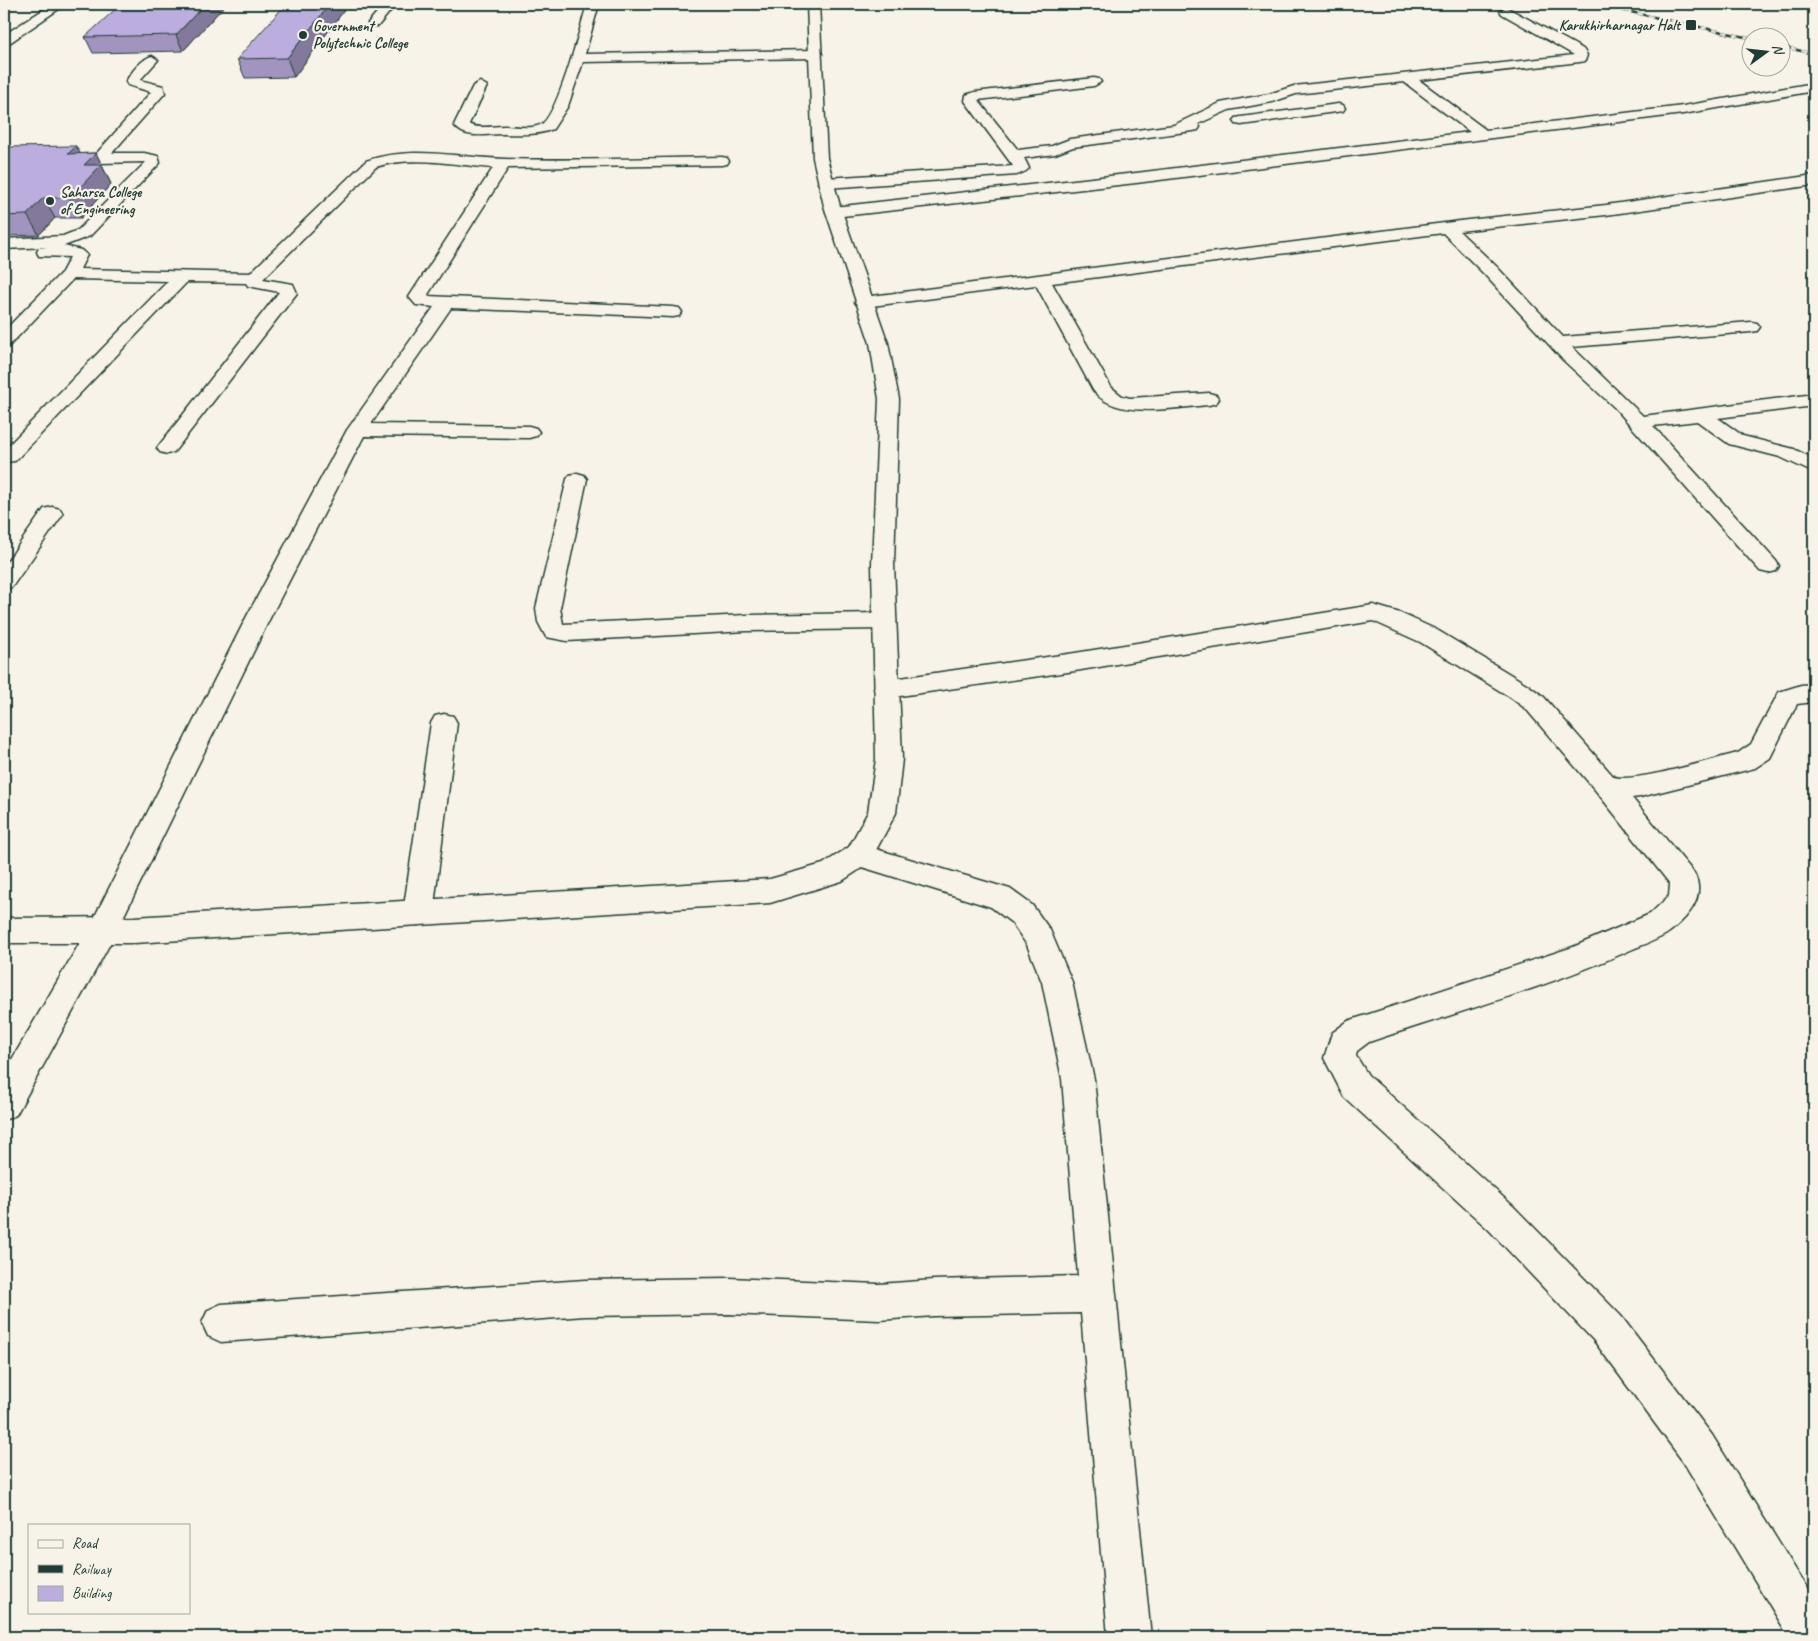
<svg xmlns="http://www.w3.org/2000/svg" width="1818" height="1641" font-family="Caveat,sans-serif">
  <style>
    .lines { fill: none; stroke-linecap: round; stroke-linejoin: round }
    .street-casing { stroke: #1f3d34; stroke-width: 3 }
    .secondary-casing { stroke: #1f3d34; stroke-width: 3 }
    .street { fill: #f7f3e8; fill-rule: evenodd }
    .secondary { fill: #f7f3e8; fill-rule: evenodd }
    .rail-casing { stroke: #1f3d34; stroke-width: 2.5 }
    .rail { stroke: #f7f3e8; stroke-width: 2; stroke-dasharray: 5.5; stroke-linecap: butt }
    .wall { fill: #a195bf; stroke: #1f3d34 }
    .shaded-wall { fill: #83799b; stroke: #1f3d34 }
    .building { fill: #bbadde; stroke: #1f3d34 }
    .poi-dot { fill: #1f3d34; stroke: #f7f3e8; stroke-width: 2 }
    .labels { text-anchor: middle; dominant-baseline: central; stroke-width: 4.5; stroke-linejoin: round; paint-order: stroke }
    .far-poi-label { font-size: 15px; font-weight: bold; fill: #1f3d34; stroke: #f7f3e8; text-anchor: start }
  </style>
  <rect width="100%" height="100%" fill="#f7f3e8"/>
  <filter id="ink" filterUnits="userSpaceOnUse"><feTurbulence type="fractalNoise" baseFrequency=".02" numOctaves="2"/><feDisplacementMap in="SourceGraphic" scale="10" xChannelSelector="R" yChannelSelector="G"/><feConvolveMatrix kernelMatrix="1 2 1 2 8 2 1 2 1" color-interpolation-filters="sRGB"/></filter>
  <g filter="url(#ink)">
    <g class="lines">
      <g class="street-casing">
        <path id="street" d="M52,4H66L8,44L4,45V35Z
          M384,4H396L378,26H370L368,23Z
          M587,4H599L585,54L816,50L822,54L816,58L583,62L568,106L553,129C536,136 520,134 502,134C486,134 465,140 454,125L473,86L480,82L487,86L469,124L470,125C481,129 493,126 504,126C515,126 532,130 542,124C558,113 581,26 587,4Z
          M1506,7L1583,49L1587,55L1585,61L1580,62L1419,80L1486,130L1683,106L1814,83V91L1683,114L1136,183L834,217L828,215L826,212L828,209L834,207L1136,173L1470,132L1404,82L1296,94L1272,102L1229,110L1198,124L1200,127L1198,130L1193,131L1073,147L1055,154L1024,158L1029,168L1026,171L1017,175L826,188L821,186L818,183L821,180L826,178L1013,166L965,101L966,95L975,92L1094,78L1099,79L1101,82L1094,86L978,100L1018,150L1052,146L1070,139L1174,125L1220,103L1269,94L1294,86L1574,55L1502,14L1500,11Z
          M152,56L158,60L140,80L163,86L165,93L112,153H144L158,156L160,163L90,236L64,246L81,250L87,255L80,269L250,273L366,161C411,145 459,158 505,159C577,161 650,158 722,157L727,158L729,161L727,164L722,165L508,168L427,296L673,307L679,308L682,312L679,316L673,317L451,308L371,424L529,426L536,428L539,432L536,436L529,438L364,436L271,616L112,940L16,1115L4,1120V1073L92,922L247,616L347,430L434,307L416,305L409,297L493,168C456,165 412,155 376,167L263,279L293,284L297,293L174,452L167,454L160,452L157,448L279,292L248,286L246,283L187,282L15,461L4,462V450L168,281L73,279L10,345L4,346V331L62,272L70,257L39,256L37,252L39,248L47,247L4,249V239L63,236L78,230L146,162L4,165V157L96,154L151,92L128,85L126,82C130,73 143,58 152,56Z
          M1338,104L1343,105L1345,108L1343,111L1241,125L1236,124L1234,121L1236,118L1241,117Z
          M1814,175V185L1606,215L1459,231L1496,266L1563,337L1751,322L1757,323L1760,327L1757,331L1751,332L1572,347L1643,416L1814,394V406L1718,418L1743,436L1794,449L1814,459V473L1780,457L1729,444L1697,421L1653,426L1776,561L1779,566L1776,571L1768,573L1760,571L1615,408L1563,360L1484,274L1443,233L1052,283L1111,387L1122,396L1130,398L1209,393L1216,395L1219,399L1216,403L1209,405C1176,407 1115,421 1093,390L1036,285L864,307L858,306L855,302L858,298L864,297L1468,220L1606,205Z
          M577,473L584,475L587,479L560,608L563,624L747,615L884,613L892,615L896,621L892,627L884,629L747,631L567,641L546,637L538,622L536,608L567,479L570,475Z
          M52,507L60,509L63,514L12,587L4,589V566L44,509Z
          M1373,605L1400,613L1437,630L1528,685L1544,697L1614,777C1636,783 1713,759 1738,753L1751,744L1779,692L1801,685L1814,684V702L1797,704L1770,758L1755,768L1640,797L1632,798L1694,873C1706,896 1690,915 1672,930C1661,940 1638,946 1624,953C1542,989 1454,1013 1369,1042L1357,1051L1356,1056L1368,1075L1513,1206L1621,1316L1712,1435L1814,1599V1637H1789L1684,1463L1595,1342L1489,1230L1344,1097L1324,1058L1332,1033L1348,1021L1573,947L1650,914L1669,896L1670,884L1596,791L1526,709L1510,697L1420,642L1373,621L1075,671L886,698L877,695L874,689L877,683L886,680L1075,653Z
          M444,714L453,716L457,723L433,913L428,922L418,925L408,922L403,913L431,723L435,716Z
          M859,844L1010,889L1032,905L1050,930L1072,982L1094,1079L1151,1637H1108L1081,1313L934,1316L879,1320L729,1314L585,1316L221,1342L208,1336L202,1323L208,1310L221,1304L585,1280L729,1278L879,1284L934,1280L1078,1276L1062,1079L1042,982L1027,945L1012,923L991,907L849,863L845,855L849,847Z"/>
      </g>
      <g class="secondary-casing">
        <path id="secondary" d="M807,4H819L827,158L840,206L888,343L899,399L894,564L902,759L896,813L869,863L842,881L770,903L134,943H4V918L134,917L770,879L823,864L849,847L868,812L876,759L872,564L879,399L870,343L824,206L813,158Z"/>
      </g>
      <use href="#street" class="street"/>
      <use href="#secondary" class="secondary"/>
      <g class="rail-casing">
        <path id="rail" d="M1594,4L1750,38
          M1780,46L1814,54"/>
      </g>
      <use href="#rail" class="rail"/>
    </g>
    <path class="wall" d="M226,4L183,51L93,53L85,37Z
      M345,9L294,77L245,78L237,59Z
      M4,147L81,154L96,153L111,184L81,218H55L39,235L4,236Z"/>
    <path class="shaded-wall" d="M205,4H226L183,51L176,35Z
      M330,4H343L345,9L294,77L287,58Z
      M76,146L86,163L96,153L111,184L81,218L70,198L68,154Z
      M43,198L55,218L39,235L27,215Z"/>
    <path class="building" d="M121,4H205L176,35L85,37Z
      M286,4H330L287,58L237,59Z
      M76,146L68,154L96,153L84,165H101L70,198H43L27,215L4,216V147Z"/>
  </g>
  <g class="poi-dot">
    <rect x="1685" y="19" width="12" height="12" rx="2.5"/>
    <circle cx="303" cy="35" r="5"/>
    <circle cx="50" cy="201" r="5"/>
  </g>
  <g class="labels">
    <g class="far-poi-label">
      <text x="1680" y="25" text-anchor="end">Karukhirharnagar Halt</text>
      <text x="313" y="26">Government<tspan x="313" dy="17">Polytechnic College</tspan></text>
      <text x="60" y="192">Saharsa College<tspan x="60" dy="17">of Engineering</tspan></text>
    </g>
  </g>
  <rect width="1818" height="1641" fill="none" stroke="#f7f3e8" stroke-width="20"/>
  <rect x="10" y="10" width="1798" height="1621" fill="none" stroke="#1f3d34" stroke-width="2" filter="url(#ink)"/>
  <rect x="28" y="1524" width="162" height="90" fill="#f7f3e8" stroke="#a1aaa0"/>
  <rect x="38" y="1540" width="25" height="8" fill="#f7f3e8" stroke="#a1aaa0"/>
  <text x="72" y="1548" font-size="15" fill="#1f3d34">Road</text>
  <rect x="38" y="1565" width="25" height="8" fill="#1f3d34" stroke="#a1aaa0"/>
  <text x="72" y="1574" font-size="15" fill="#1f3d34">Railway</text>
  <rect x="38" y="1586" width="25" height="15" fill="#bbadde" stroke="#a1aaa0"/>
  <text x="72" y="1598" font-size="15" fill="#1f3d34">Building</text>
  <g transform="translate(1766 52) rotate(75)"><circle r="24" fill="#f7f3e8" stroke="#a1aaa0"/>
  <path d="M0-4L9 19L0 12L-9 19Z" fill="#1f3d34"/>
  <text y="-8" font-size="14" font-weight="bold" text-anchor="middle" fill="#1f3d34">N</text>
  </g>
</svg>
